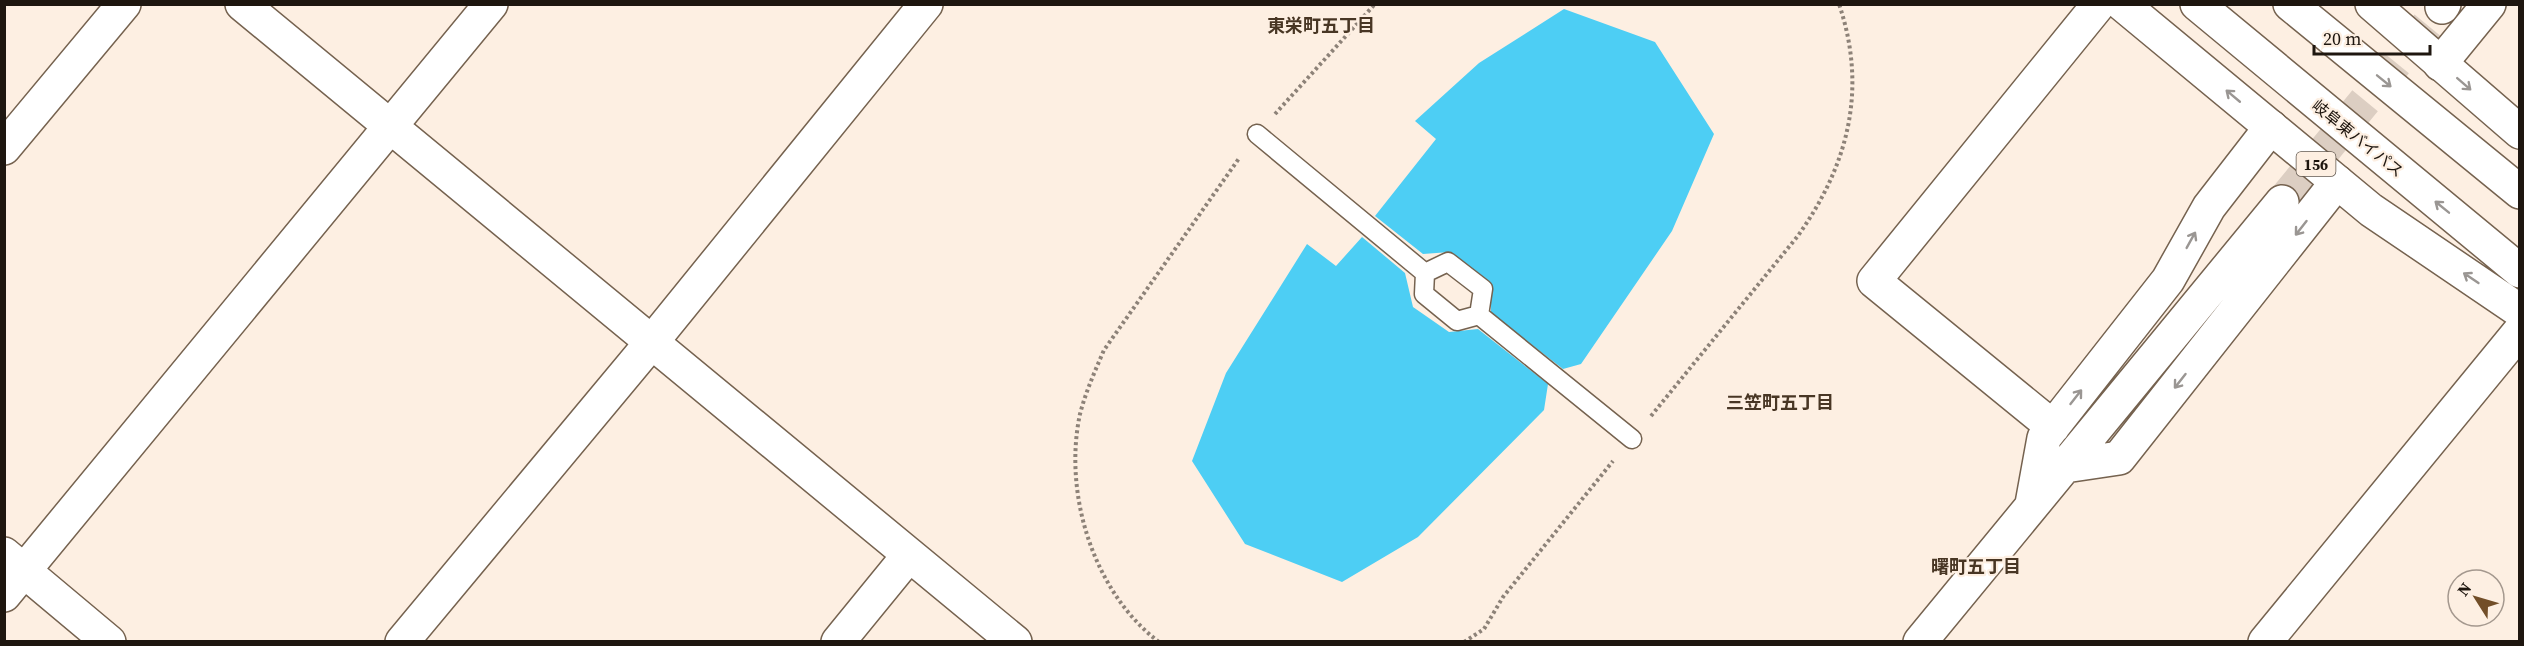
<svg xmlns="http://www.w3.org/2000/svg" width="2524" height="646" font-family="'Source Serif 4','Noto Sans JP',serif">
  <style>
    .water { fill: #4dcef4 }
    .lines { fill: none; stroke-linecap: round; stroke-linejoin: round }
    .street-tunnel { stroke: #dccec2; stroke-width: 33; stroke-dasharray: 33 16; stroke-linecap: butt }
    .lane-casing { stroke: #75624f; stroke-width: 21 }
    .street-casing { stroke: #75624f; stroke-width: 36 }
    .secondary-casing { stroke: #75624f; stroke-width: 36 }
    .highway-casing { stroke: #75624f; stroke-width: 36 }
    .path { stroke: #8d8278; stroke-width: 4; stroke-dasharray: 3 3; stroke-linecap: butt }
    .lane { stroke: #fff; stroke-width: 18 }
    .street { stroke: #fff; stroke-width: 33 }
    .secondary { stroke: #fff; stroke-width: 33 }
    .highway { stroke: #fff; stroke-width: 33 }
    .oneway { stroke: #9a9693 }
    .labels { text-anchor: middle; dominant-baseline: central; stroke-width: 4.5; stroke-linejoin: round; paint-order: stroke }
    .shield { fill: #fdefe2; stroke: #61574e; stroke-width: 1.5 }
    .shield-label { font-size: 15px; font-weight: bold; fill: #1e160f }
    .street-label { font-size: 16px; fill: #1e160f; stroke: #fdefe2 }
    .neighbourhood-label { font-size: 18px; font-weight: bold; fill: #483624; stroke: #fdefe2 }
  </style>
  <rect width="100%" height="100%" fill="#fdefe2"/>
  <path class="water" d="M1564,9L1655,42L1714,134L1672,231L1581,364L1563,369L1491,313L1490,282L1450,252L1423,254L1375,216L1436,139L1415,121L1479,63Z
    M1362,237L1405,273L1413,307L1449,332L1478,329L1548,384L1544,410L1418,537L1342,582L1245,544L1192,461L1226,373L1307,244L1336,266Z"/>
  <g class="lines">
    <path class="street-tunnel" d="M2282,202L2442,7"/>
    <g class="lane-casing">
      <path id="lane" d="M1257,134L1425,273L1424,294L1457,321L1479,315L1632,439
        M1425,273L1448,262L1483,289L1479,315"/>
    </g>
    <g class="street-casing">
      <path id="street" d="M242,4L1015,642
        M2442,7L2444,4
        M2440,64L2489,4
        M4,148L124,4
        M2053,427L1874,281L2099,4
        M2065,466L2119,458L2337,182
        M2032,504L2044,438L2168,280L2209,207L2271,127
        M4,595L491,4
        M838,642L909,555
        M1920,642L2282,202
        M2265,642L2520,331"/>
    </g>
    <g class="secondary-casing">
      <path id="secondary" d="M4,554L109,642
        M402,642L651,343L926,4"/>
    </g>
    <g class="highway-casing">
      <path id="highway" d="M2122,4L2371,210L2520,311
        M2197,4L2520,271
        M2290,4L2520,192
        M2372,4L2520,132"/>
    </g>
    <path class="path" d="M1275,114L1375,4
      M1651,416L1797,237C1848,166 1868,90 1839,4
      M1159,642C1093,592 1063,493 1080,414C1086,391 1095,371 1104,350L1240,157
      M1464,642L1484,629L1503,597L1613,461"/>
    <use href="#lane" class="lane"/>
    <use href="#street" class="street"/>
    <use href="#secondary" class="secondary"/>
    <use href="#highway" class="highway"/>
  </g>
  <defs><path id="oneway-shaft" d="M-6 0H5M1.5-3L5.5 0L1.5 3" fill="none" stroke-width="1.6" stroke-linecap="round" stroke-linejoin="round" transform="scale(1.5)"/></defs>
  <g class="oneway">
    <use href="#oneway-shaft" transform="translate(2384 81) rotate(39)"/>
    <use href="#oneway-shaft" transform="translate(2464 84) rotate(41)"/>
    <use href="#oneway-shaft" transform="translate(2233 96) rotate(-140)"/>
    <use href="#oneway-shaft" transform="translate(2442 207) rotate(-141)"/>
    <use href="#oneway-shaft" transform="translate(2301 228) rotate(128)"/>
    <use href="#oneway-shaft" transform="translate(2191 240) rotate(-61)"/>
    <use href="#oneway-shaft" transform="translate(2471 278) rotate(-146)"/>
    <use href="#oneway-shaft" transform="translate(2180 381) rotate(128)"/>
    <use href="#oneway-shaft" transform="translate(2076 397) rotate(-52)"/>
  </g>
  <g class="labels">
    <rect class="shield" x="2296.5" y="152" width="39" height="24" rx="4.5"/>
    <g class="shield-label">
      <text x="2316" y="164">156</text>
    </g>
    <g class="street-label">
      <text transform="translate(2358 138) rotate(39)">岐阜東バイパス</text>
    </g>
    <g class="neighbourhood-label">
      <text x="1321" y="25">東栄町五丁目</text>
      <text x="1780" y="402">三笠町五丁目</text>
      <text x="1976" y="566">曙町五丁目</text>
    </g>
  </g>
  <rect width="2524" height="646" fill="none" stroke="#1e160f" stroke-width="12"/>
  <g transform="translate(2476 598) rotate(307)"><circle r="28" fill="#fdefe2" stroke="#a4988e" stroke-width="1.5"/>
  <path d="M0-4.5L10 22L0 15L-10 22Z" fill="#724e28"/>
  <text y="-9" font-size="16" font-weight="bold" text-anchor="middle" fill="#1e160f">N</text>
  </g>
  <path d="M2314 45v9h116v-9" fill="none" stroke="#1e160f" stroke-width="3"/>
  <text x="2323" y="45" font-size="18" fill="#1e160f" stroke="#fdefe2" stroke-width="4.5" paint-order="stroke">20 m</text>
</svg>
